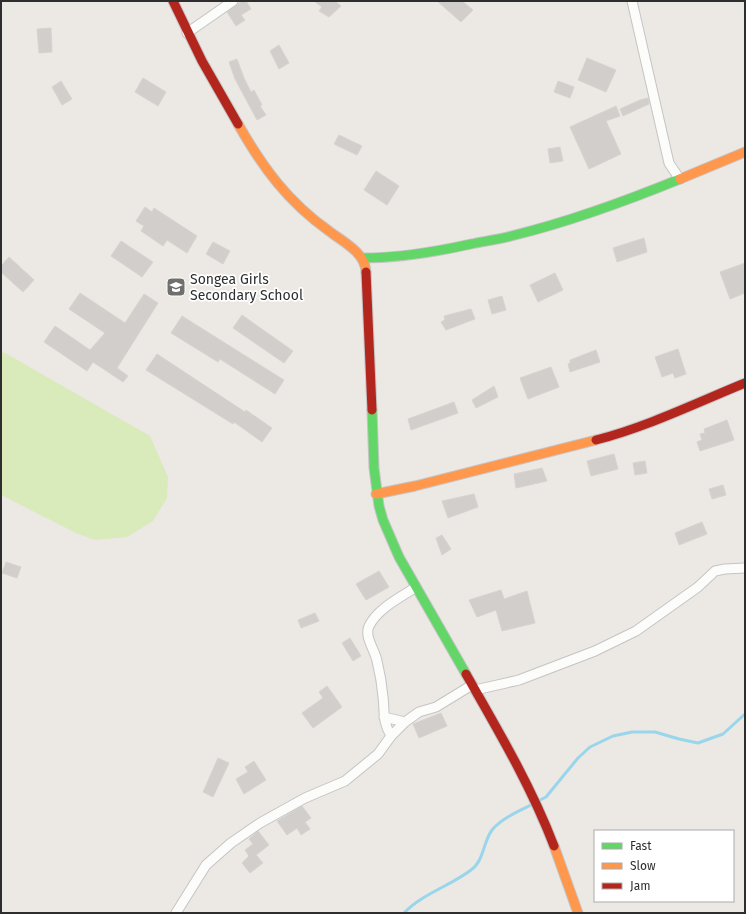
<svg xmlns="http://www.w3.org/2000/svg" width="746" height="914" font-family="'Fira Sans',sans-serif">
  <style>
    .pitch { fill: #d9eabb }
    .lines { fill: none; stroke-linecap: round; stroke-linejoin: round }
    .stream { stroke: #99d6ec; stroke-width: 3 }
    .building { fill: #d1cecb; stroke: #d7d4d0 }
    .street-casing { stroke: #c5c4c5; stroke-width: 11 }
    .fast-casing { stroke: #c5c4c5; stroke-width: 11 }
    .slow-casing { stroke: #c5c4c5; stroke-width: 11 }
    .jam-casing { stroke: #c5c4c5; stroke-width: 11 }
    .street { stroke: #fcfcfb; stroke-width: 9 }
    .fast { stroke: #63d668; stroke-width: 9 }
    .slow { stroke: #ff974d; stroke-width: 9 }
    .jam { stroke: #b3261e; stroke-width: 9 }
    .labels { text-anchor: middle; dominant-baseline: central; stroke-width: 3.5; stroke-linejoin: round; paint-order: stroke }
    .poi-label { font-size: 14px; fill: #2e2e2e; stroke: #fff; text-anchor: start }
  </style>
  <rect width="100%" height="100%" fill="#ece8e4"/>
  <path class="pitch" d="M1,352L5,353L150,436L168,477L167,498L153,521L127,537L95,540L76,533L1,495Z"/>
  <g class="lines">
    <path class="stream" d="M538,801L546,797L578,758L590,747L613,736L632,732H655L679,739L698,743L723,734L745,714
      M404,913C422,894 450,886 471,870C484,861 483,842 492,830C502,818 519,811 533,804"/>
  </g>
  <path class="building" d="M242,1H246L251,9L241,15L245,20L236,26L227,12Z
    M314,1H335L341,6L329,17L319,11L322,7Z
    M437,1H462L473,10L461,22Z
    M51,28L52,52L39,53L37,29Z
    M279,45L289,63L279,69L270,51Z
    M587,58L616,70L606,92L578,80Z
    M237,59L244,78L251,92L254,90L262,105L260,106L266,115L257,120L235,79L229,62Z
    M143,78L166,92L158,106L135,92Z
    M61,81L72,99L62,105L52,87Z
    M558,81L574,87L570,98L554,92Z
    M648,98L649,104L623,116L620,109L640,100Z
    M616,106L620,116L606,121L621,154L589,169L570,127Z
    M339,135L362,146L357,155L334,144Z
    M560,147L563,161L550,163L548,149Z
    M376,171L399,186L387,205L364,190Z
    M145,207L152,212L154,208L197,236L187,253L167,240L163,246L141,231L144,226L136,221Z
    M644,238L647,252L617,262L613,248Z
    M121,241L153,262L142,277L111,256Z
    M213,242L230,251L223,264L206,254Z
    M9,257L34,280L23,292L1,272V266Z
    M745,263V293L730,299L720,272Z
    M555,273L563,290L538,302L530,285Z
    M80,293L125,323L144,294L158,303L117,368L128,376L123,382L93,362L87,371L44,342L55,326L90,350L105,333L69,309Z
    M502,296L506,310L492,314L488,300Z
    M471,309L475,319L446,330L441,322L445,320L444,316Z
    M242,315L293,351L284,363L233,328Z
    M182,316L284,380L275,394L220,359L218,362L171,333Z
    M678,349L686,374L675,378L673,373L662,377L655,357Z
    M596,350L600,362L570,372L568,364L570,363V360Z
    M157,354L245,412L246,410L272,428L262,442L234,422L233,424L146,370Z
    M551,367L559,387L528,399L520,378Z
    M494,386L498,397L476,408L472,400Z
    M454,402L458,413L411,430L408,419Z
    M727,420L734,440L700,451L697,442L702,440L700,434L705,433L704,429Z
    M614,454L618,469L591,476L587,461Z
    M645,461L647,473L635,475L633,463Z
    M542,468L547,481L516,488L514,474Z
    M723,485L726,495L712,499L709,489Z
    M474,494L478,507L448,518L442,501Z
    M702,522L707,534L679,545L675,533Z
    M442,535L451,549L442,555L436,538Z
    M6,562L21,567L17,578L2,573Z
    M379,571L389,587L366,600L356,584Z
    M501,590L504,599L527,591L535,623L502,631L496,610L477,617L469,600Z
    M315,613L319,621L301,628L298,620Z
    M350,638L361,656L353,661L342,643Z
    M327,686L342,707L313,728L302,713L323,698L319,692Z
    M441,713L447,726L419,738L413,724Z
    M218,758L229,763L213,797L203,792Z
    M254,761L266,780L244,794L236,779L248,772L245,767Z
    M302,806L311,818L305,822L310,829L301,835L297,828L287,835L277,821Z
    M258,831L269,845L256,855L263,863L250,873L242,863L249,856L245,850L253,844L249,839Z"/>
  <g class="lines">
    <g class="street-casing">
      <path id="street" d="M632,1L669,163L679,178
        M187,33L233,1
        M475,690L519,680L595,651L636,631L698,587L715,571L725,569L745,568
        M384,717L405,722
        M391,736C382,720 385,714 383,697C382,685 380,673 377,661C375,650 364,637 369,626C378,608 400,598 416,587
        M176,913L206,865L231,843L260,823L305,798L345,781L378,754L391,736L405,722L419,712L436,707L472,685"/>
    </g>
    <g class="fast-casing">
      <path id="fast" d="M362,258C399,258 435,252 471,244C486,241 501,239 515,235C572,221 626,201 680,179
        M372,410L374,468L379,506L383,520L399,557L466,674"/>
    </g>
    <g class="slow-casing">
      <path id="slow" d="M238,124C263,168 288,202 329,231C343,242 365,252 366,272
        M680,179L745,152
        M376,494L415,486L596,440
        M554,846L578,913"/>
    </g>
    <g class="jam-casing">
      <path id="jam" d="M173,1L202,61L238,124
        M366,272L372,410
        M596,440C647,427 696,403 745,383
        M466,674C498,730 531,786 554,846"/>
    </g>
    <use href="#street" class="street"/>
    <use href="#fast" class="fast"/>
    <use href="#slow" class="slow"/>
    <use href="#jam" class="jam"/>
  </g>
  <defs>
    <g id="school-square" transform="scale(1)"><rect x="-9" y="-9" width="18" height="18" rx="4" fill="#706f6e" stroke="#fff"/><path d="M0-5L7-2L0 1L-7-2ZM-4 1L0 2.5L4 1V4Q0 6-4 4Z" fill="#fff"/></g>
  </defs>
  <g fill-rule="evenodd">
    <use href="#school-square" x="176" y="287"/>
  </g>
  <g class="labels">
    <g class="poi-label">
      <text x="190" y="279">Songea Girls<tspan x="190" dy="16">Secondary School</tspan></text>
    </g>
  </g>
  <rect width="746" height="914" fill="none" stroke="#2e2e2e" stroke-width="4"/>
  <rect x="594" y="830" width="140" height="72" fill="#ffffff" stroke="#ababab"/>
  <rect x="602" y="843" width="20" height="6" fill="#63d668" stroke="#ababab"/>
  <text x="630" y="850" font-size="12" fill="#2e2e2e">Fast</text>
  <rect x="602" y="863" width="20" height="6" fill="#ff974d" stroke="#ababab"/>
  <text x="630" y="870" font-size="12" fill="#2e2e2e">Slow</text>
  <rect x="602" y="883" width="20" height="6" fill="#b3261e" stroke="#ababab"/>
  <text x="630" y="890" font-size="12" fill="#2e2e2e">Jam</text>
</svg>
